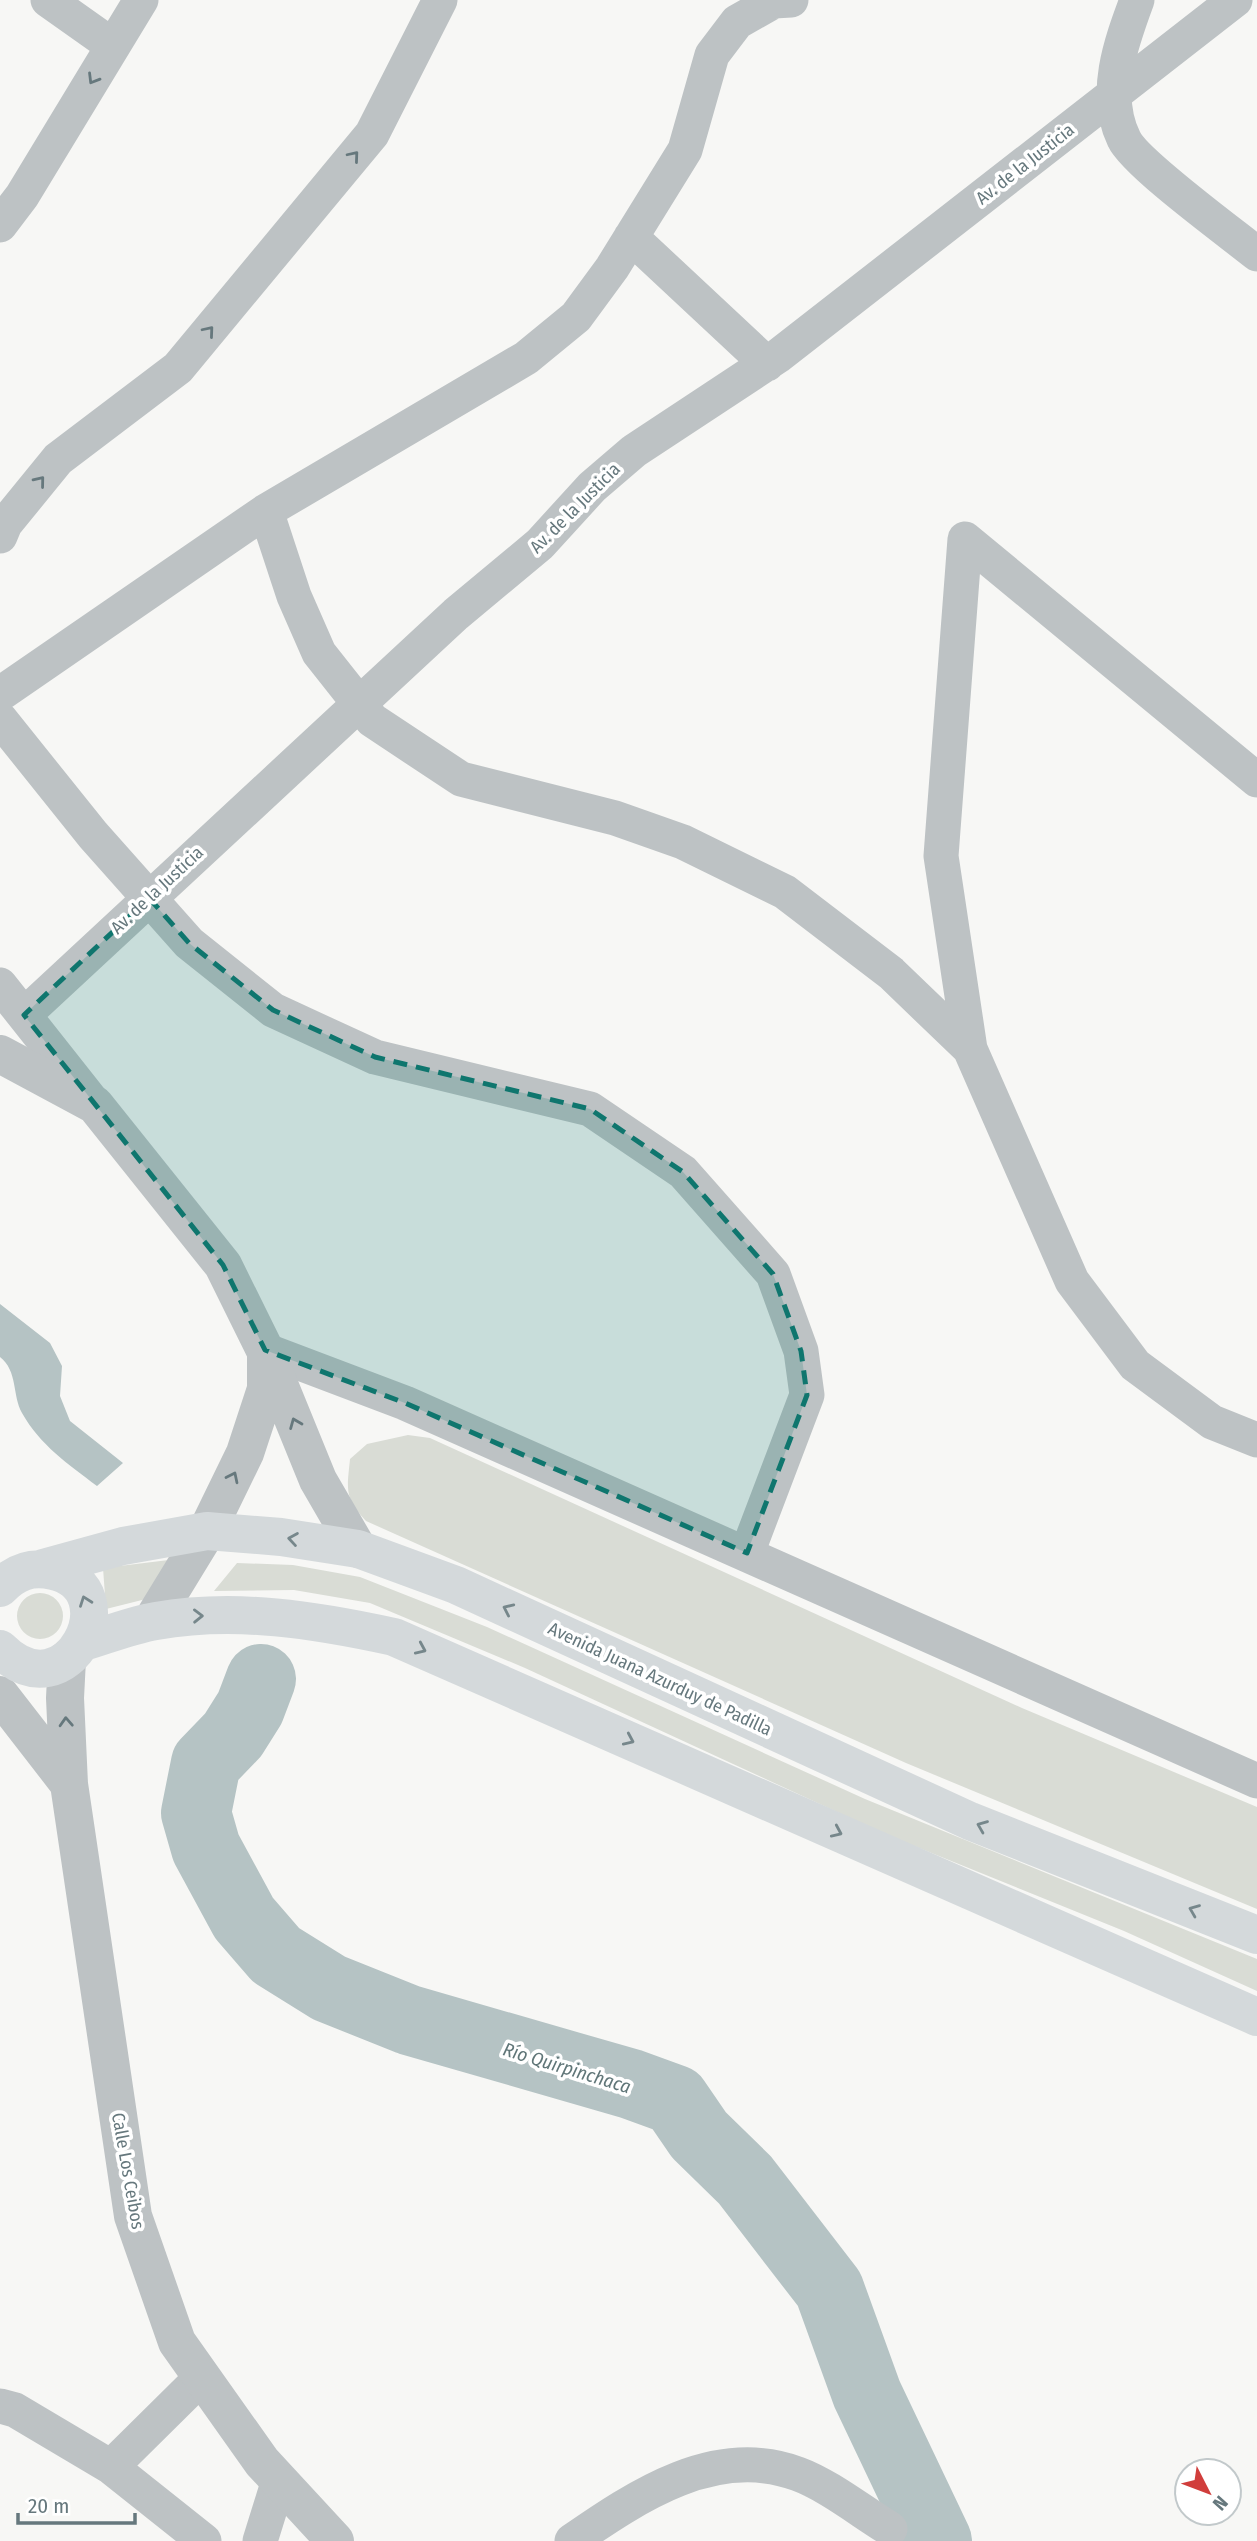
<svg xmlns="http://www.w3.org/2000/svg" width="1257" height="2541" font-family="'Fira Sans Condensed',sans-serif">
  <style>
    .green { fill: #d9dcd5 }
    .water { fill: #b5c3c4 }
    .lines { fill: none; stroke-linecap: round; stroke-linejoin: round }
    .river { stroke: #b5c3c4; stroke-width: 70 }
    .minor { stroke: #bdc2c4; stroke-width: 35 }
    .tertiary { stroke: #bdc2c4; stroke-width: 38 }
    .trunk { stroke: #d4d9db; stroke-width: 38 }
    .oneway { stroke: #66787d }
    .oneway2 { stroke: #76878b }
    .marked { fill: #0f766e; fill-opacity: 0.2; stroke: #0f766e; stroke-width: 5; stroke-dasharray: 14 9; stroke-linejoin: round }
    .labels { text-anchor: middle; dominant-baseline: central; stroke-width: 7; stroke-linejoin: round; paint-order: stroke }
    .street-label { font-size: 18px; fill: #66787d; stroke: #fff }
    .water-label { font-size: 19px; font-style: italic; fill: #607678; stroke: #fff }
  </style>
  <rect width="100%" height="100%" fill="#f7f7f5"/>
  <path class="green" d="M408,1435L430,1438L1022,1708L1257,1807V1909L906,1763L366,1521C344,1497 347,1490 350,1459L367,1444Z
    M177,1559L162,1595L106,1609L103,1568Z
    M237,1563L293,1565L360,1577L487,1627L865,1799L1257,1959V1991L1124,1931L887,1835L525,1668L370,1603L294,1590L214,1591Z
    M17 1616a23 23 0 1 1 46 0a23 23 0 1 1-46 0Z"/>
  <path class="water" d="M0,1304L50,1343L62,1366L60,1396L70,1421L123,1463L97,1486C68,1464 40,1445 22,1413C12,1395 18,1371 0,1357Z"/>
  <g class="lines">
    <path class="river" d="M261,1679L250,1708L233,1735L206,1763L196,1813L206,1848L244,1918L276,1955L329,1988L409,2020L631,2084L675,2100L699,2135L745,2180L829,2289L867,2394L937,2541"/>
    <path class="minor" d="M48,0L113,46
      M1137,0C1121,43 1102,94 1124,139C1135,163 1231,233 1257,254
      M0,225L22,196L141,0
      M631,237L767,364
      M266,511L294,596L319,653L372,720L461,779L615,818L683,842L785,892L891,973L970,1049
      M0,536L5,524L58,459L178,368L372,134L440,0
      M0,694L266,511L526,358L576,317L612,268L685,150L712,55L737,22L774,1L791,0
      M0,719L93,835L189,943L273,1010L375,1057L590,1109L683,1172L773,1274L801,1351L807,1395L747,1553
      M1257,780L965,539L941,856L970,1049L1072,1281L1135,1365L1212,1422L1257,1440
      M0,985L95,1105
      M24,1015L456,614L540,544L592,487L634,451L778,356L1235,0
      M265,1350L405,1403L1257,1781
      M0,2406L15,2410L111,2467L204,2541
      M111,2467L202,2377
      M260,2541L279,2480
      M572,2541C637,2496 716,2443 798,2474C828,2485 862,2512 890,2529"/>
    <path class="tertiary" d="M0,1054L95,1105L223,1265L265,1350L318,1480L358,1549
      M152,1621L207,1531L245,1453L266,1389V1357
      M67,1659L65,1698L69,1784L133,2216L177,2342L262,2462L335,2541
      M0,1695L69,1784"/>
    <path class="trunk" d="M43,1568L123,1546L207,1531L281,1537L358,1549L456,1585L970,1821L1257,1935
      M0,1588C15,1572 31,1566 53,1571C131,1588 68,1717 0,1649
      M84,1642C107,1635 132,1625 156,1621C236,1607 316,1620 394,1637L1257,2017"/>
  </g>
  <defs><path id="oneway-chevron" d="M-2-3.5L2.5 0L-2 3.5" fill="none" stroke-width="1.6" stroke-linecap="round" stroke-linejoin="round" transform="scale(1.75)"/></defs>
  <g class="oneway">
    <use href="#oneway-chevron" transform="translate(93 79) rotate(121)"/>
    <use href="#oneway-chevron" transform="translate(354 156) rotate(-50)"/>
    <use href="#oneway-chevron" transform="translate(209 331) rotate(-50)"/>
    <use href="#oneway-chevron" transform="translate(40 481) rotate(-51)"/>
    <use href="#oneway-chevron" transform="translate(295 1423) rotate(-112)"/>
    <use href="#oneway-chevron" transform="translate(233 1477) rotate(-64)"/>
    <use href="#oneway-chevron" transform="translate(66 1722) rotate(-93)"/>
  </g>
  <g class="oneway2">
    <use href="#oneway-chevron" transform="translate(293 1539) rotate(-171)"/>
    <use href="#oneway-chevron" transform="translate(85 1601) rotate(-110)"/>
    <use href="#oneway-chevron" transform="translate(508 1609) rotate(-155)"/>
    <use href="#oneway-chevron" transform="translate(198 1616) rotate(-1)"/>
    <use href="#oneway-chevron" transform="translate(421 1649) rotate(24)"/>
    <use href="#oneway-chevron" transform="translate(629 1740) rotate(24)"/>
    <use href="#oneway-chevron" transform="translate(982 1826) rotate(-158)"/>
    <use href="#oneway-chevron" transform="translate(837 1832) rotate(24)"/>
    <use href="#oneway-chevron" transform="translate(1194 1910) rotate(-158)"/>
  </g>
  <path class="marked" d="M149,898L189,943L273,1010L375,1057L590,1109L683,1172L773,1274L801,1351L807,1395L747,1553L405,1403L265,1350L223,1265L24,1015Z"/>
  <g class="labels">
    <g class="street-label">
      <text transform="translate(1025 164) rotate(-38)">Av. de la Justicia</text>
      <text transform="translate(575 508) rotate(-45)">Av. de la Justicia</text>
      <text transform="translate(157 890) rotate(-43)">Av. de la Justicia</text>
      <text transform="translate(660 1679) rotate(25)">Avenida Juana Azurduy de Padilla</text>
      <text transform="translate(128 2171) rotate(80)">Calle Los Ceibos</text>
    </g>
    <g class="water-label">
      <text transform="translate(567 2068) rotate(17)">Río Quirpinchaca</text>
    </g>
  </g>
  <g transform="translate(1208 2492) rotate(132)"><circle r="33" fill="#ffffff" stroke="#c2c9cb" stroke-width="2"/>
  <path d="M0-5L12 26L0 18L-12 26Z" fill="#d13e3c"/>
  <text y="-10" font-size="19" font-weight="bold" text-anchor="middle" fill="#66787d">N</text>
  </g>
  <path d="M18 2513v10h117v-10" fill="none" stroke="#66787d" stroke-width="3.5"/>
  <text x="28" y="2513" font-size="21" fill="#66787d" stroke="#ffffff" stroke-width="5" paint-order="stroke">20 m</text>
</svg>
